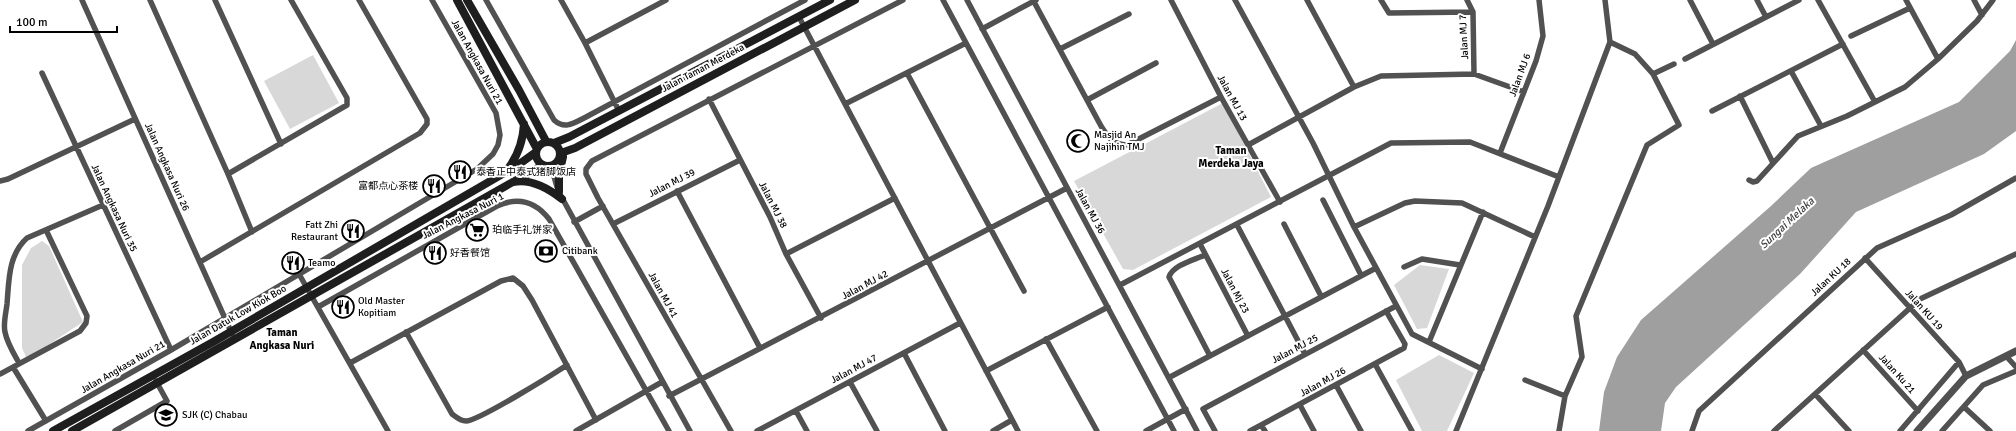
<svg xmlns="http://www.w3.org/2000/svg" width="2016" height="431" font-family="Signika,'Noto Sans SC',sans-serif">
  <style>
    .green { fill: #d8d8d8 }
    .water { fill: #9f9f9f }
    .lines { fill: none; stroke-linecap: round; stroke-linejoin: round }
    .minor { stroke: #515151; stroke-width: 5.5 }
    .tertiary { stroke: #515151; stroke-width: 7 }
    .secondary { stroke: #1e1e1e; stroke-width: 8 }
    .labels { text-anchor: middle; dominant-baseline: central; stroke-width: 4; stroke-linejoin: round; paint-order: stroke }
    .street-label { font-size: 10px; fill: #000; stroke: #fff }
    .poi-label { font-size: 10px; fill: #000; stroke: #fff; text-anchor: start }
    .neighbourhood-label { font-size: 11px; font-weight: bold; fill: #000; stroke: #fff }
    .water-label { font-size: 11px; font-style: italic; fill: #404040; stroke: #fff }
  </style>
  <rect width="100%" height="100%" fill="#fff"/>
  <path class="green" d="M313,55L339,103L290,129L264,81Z
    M1223,103L1271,197L1133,270L1123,269L1074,181Z
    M42,241L49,246L83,322L27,359L22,348V265L31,248Z
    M1420,265L1449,269L1427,328L1417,329L1394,285Z
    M1439,355L1474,373L1447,431H1422L1396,380Z"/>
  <path class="water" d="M2016,40V131L1984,154L1856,212L1800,274L1676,387L1665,403L1661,431H1599L1604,392L1617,357L1641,320L1771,206L1811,168L1959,102L2010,51Z"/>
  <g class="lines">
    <path class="minor" d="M82,0L232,334
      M150,0L228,174L252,232
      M215,0L281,144
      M486,0L554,120C565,130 574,123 586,117L805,0
      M561,0L585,43L619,111
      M943,0L1174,431
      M967,0L1197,431
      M1033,0L1101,126C1108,137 1113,145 1127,145L1221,97
      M1171,0L1221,97L1280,202
      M1235,0L1313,143L1354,227L1412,334L1482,369
      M1307,0L1354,87
      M1381,0L1389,13L1473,12
      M1467,0L1473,12L1474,74
      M1690,0L1713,44
      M1757,0L1766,17
      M1818,0L1875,102
      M1906,0L1938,59
      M1974,0L1982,15
      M799,17L1018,431
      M982,29L1036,0
      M1851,36L1910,8
      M585,43L666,0
      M1060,49L1129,14
      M1685,59L1799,0
      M1791,71L1821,126
      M42,73L171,350
      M907,73L1024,291
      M1653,74L1674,64
      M1740,96L1773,163
      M709,99L770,217L786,254L821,318
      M1087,100L1156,63
      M845,104L966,43
      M1712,111L1843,44
      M1248,145L1354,87L1381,76L1474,74L1524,92
      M1500,153L1536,61L1543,36L1539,0
      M551,166L557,187
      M228,174L347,105V98L291,0
      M1749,180L1753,182L1757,181L1798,136L1847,116L1905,87L1938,59L1977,21L1993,0
      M0,181L8,179L135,119
      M677,191L760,348
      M561,196L690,431
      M1323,200L1361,275
      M574,222L603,206
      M613,224L740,160
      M1284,224L1321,296
      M1237,225L1305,354
      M1354,227L1405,203L1415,201L1462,203L1535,237
      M1200,244L1248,336
      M786,254L895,198
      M1205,255C1194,260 1173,265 1169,277L1210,356
      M1865,258L1959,362L1966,376
      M200,262L420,133L427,124V119L359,0
      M1404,267L1422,259L1460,265
      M299,274L388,431
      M1120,285L1391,143L1470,142L1559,177
      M318,307L497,206C517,197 535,201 549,219L669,431
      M406,332L452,414C456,417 460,421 466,421C478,421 552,375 567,365
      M1046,339L1097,431
      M1429,342L1483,212
      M1863,350L1918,411
      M904,353L945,431
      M2006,356L2016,367
      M19,363C14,354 7,343 5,332C3,324 6,313 7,304C9,281 8,255 27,238L103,205
      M350,363L501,281L513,278L523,286L532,300L596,420
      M1375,364L1412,431
      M13,367L46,421
      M986,371L1108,307
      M0,374L80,331L86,323L87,316L46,230
      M1170,377L1376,268
      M1525,380L1565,396
      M850,382L877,431
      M1336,385L1361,431
      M1815,394L1849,431
      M669,396L1067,188
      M1300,405L1314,431
      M1964,407L1990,431
      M796,411L807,431
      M1261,425L1265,431
      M28,431L171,350L477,169L493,154L498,145L500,135L496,113L432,0
      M115,431L167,401L156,381
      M576,431L662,382
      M731,431L598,198L586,174V169L592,161L903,0
      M757,431L960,323
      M993,431L1012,420
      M1146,431L1186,409
      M1215,431L1203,409L1396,306
      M1250,431L1404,348L1405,344L1386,311
      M1456,431L1548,206L1610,42L1605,0
      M1559,431L1565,396L1582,357L1576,316L1647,145L1679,125L1653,74L1635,54L1610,42
      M1692,431L1699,411L1877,248L1951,215L2016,178
      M1774,431L1920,299L2016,254
      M1900,431L1959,362
      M1942,431L1983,385L2016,371"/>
    <path class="tertiary" d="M1917,431L1966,376L2016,351"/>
    <path class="secondary" d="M457,0L537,149
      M467,0L519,90L546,141
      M536 154a12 12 0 1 1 24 0a12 12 0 1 1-24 0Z
      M554,143L569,137L830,0
      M561,153L575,148L855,0
      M507,170C518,156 523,141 524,124
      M513,182C531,178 548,188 562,199
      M559,192V174L563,157
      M53,431L213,342L518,165L536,152
      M72,431L543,165"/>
  </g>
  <defs>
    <g id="mosque-ring" transform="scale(1.15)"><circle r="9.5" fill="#fff" stroke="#000" stroke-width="1.5"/><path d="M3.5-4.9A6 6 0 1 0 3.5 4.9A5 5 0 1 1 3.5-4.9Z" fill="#000"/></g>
    <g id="restaurant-ring" transform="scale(1.15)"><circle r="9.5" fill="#fff" stroke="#000" stroke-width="1.5"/><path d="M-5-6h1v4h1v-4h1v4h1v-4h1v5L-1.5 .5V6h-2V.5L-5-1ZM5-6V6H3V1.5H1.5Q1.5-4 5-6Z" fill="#000"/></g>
    <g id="supermarket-ring" transform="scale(1.15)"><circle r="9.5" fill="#fff" stroke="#000" stroke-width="1.5"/><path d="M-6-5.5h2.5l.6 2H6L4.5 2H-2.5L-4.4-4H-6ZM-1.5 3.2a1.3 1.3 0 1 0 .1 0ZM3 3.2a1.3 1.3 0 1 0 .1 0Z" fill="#000"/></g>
    <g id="bank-ring" transform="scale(1.15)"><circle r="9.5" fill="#fff" stroke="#000" stroke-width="1.5"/><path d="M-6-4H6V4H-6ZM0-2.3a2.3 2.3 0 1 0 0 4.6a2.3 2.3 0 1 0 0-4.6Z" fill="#000"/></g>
    <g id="school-ring" transform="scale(1.15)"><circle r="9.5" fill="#fff" stroke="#000" stroke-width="1.5"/><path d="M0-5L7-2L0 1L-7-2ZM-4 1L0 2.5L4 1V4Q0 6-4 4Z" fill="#000"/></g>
  </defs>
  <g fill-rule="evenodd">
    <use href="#mosque-ring" x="1078" y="141"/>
    <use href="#restaurant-ring" x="460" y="172"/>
    <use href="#restaurant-ring" x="434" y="186"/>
    <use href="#supermarket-ring" x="477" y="230"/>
    <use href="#restaurant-ring" x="353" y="231"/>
    <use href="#bank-ring" x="546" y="251"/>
    <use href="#restaurant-ring" x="435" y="253"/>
    <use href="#restaurant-ring" x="293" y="263"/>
    <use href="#restaurant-ring" x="343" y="307"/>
    <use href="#school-ring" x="166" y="415"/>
  </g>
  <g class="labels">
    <g class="street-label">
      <text transform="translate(1464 37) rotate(-93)">Jalan MJ 7</text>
      <text transform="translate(477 62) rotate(61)">Jalan Angkasa Nuri 21</text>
      <text transform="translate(703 68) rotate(-28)">Jalan Taman Merdeka</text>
      <text transform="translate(1520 75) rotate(-70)">Jalan MJ 6</text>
      <text transform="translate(1232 98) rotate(61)">Jalan MJ 13</text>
      <text transform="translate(167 167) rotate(66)">Jalan Angkasa Nuri 26</text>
      <text transform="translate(672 183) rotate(-27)">Jalan MJ 39</text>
      <text transform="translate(773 205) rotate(63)">Jalan MJ 38</text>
      <text transform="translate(114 208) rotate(65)">Jalan Angkasa Nuri 35</text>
      <text transform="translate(1090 211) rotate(61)">Jalan MJ 36</text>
      <text transform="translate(463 216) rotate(-27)">Jalan Angkasa Nuri 1</text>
      <text transform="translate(1831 277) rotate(-43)">Jalan KU 18</text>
      <text transform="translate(865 285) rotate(-28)">Jalan MJ 42</text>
      <text transform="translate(1235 291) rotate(62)">Jalan Mj 23</text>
      <text transform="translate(663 295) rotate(61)">Jalan MJ 41</text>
      <text transform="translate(1924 310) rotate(48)">Jalan KU 19</text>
      <text transform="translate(238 315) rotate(-30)">Jalan Datuk Low Kiok Boo</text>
      <text transform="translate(1295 349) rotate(-28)">Jalan MJ 25</text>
      <text transform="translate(123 367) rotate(-30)">Jalan Angkasa Nuri 21</text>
      <text transform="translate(854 369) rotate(-28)">Jalan MJ 47</text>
      <text transform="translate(1897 374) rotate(48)">Jalan Ku 21</text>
      <text transform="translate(1323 382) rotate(-29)">Jalan MJ 26</text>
    </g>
    <g class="poi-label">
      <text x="1094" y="135">Masjid An<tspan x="1094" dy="12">Najihin TMJ</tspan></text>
      <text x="476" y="172">泰香正中泰式猪脚饭店</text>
      <text x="418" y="186" text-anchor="end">富都点心茶楼</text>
      <text x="338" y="225" text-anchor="end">Fatt Zhi<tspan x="338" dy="12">Restaurant</tspan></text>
      <text x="492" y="230">珀临手礼饼家</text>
      <text x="562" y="251">Citibank</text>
      <text x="450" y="253">好香餐馆</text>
      <text x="308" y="263">Teamo</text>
      <text x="358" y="301">Old Master<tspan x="358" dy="12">Kopitiam</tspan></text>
      <text x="182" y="415">SJK (C) Chabau</text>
    </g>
    <g class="neighbourhood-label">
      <text x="1231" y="150">Taman<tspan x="1231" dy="13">Merdeka Jaya</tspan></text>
      <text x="282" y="332">Taman<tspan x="282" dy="13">Angkasa Nuri</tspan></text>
    </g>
    <g class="water-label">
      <text transform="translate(1787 223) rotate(-43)">Sungai Melaka</text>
    </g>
  </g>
  <path d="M10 26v6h107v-6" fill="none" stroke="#000000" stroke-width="2"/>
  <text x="16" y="26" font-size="12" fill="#000000" stroke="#ffffff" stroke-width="3" paint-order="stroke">100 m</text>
</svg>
